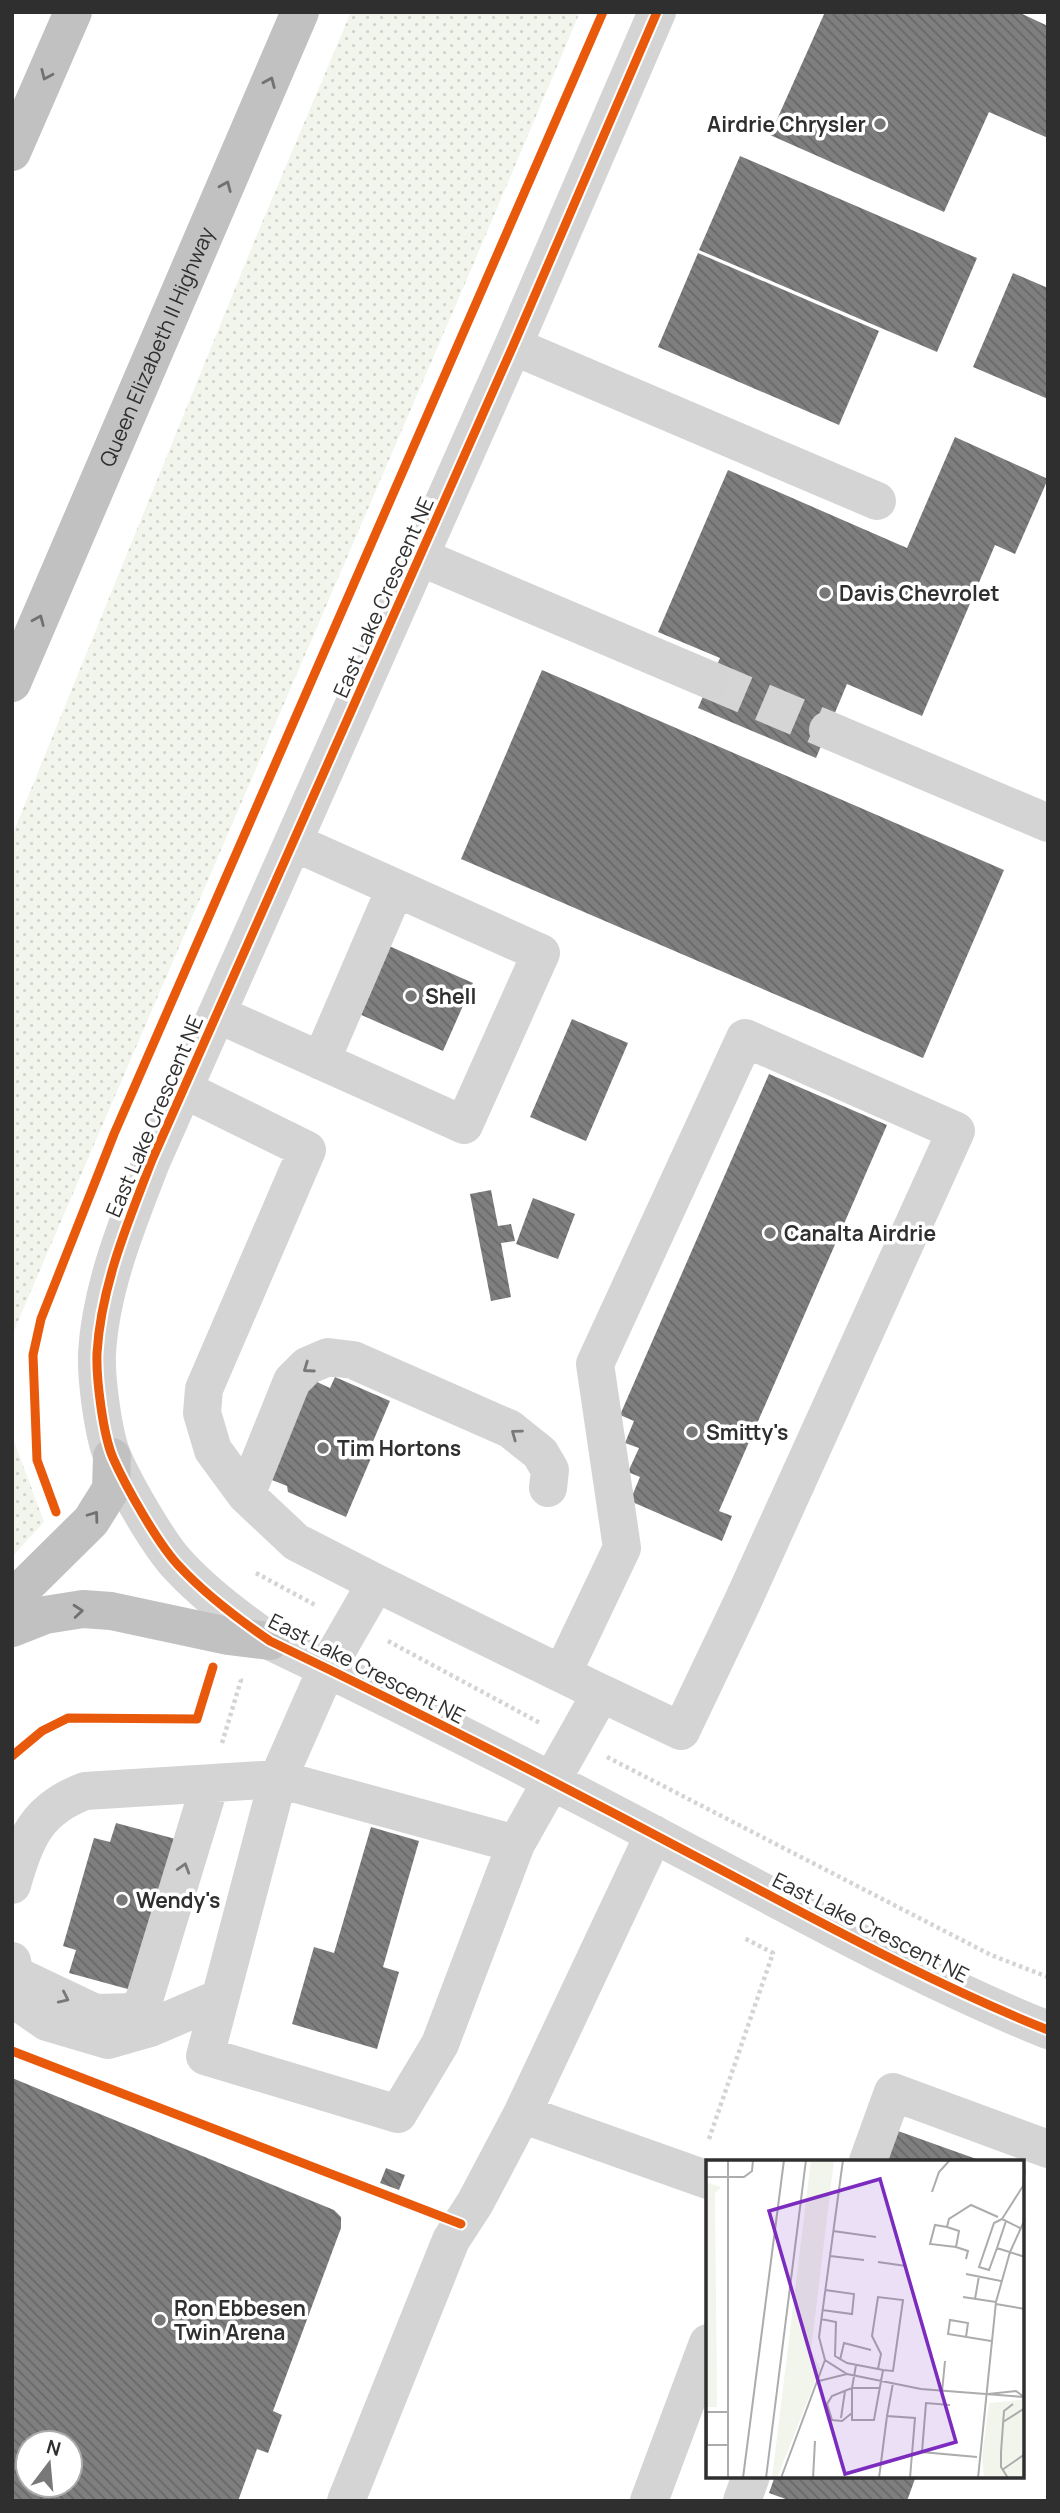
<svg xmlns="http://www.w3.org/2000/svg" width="1060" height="2513" font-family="Manrope,sans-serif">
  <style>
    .green { fill: url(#green-dots) }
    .building { fill: url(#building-back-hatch); fill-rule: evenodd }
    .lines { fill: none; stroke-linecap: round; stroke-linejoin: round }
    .minor-tunnel { stroke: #d5d5d5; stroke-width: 38; stroke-dasharray: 38 19; stroke-linecap: butt }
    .path { stroke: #d4d4d4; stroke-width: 4.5; stroke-dasharray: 3.5 3.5; stroke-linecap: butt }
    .minor { stroke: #d4d4d4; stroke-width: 38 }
    .highway { stroke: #c1c1c1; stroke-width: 38 }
    .cycleway-casing { stroke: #fff; stroke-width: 13 }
    .cycleway { stroke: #e8590c; stroke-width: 9 }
    .oneway { stroke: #717171 }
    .oneway2 { stroke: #797979 }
    .poi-dot { fill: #787878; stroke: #fff; stroke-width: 2.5 }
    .labels { text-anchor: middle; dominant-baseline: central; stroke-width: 7; stroke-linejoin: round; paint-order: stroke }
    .poi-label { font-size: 21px; font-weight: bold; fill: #2f2f2f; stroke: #fff; text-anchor: start }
    .street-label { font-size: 21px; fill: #2f2f2f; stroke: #fff }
    .inset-road { fill: none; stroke: #acacac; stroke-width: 2 }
    .view { fill: #7b2cbf; fill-opacity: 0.15; stroke: #7b2cbf; stroke-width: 3.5 }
    .inset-edge { fill: none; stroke: #2f2f2f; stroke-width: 3.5 }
  </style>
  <defs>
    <pattern id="green-dots" width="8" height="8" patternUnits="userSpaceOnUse" patternTransform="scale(1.75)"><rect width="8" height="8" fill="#f2f5ec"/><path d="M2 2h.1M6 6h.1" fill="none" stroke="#d0d2cb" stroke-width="1.8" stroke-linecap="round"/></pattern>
    <pattern id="building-back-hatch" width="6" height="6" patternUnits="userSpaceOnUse" patternTransform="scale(1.75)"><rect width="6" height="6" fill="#7f7f7f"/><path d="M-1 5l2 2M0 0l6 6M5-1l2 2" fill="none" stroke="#686868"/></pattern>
  </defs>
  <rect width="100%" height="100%" fill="#fff"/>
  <path class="green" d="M351,12H580L473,265L12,1335V836L261,225Z
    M12,1366L14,1441L44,1522L12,1557Z"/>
  <path class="building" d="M825,12H1018L1048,26V138L989,112L944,212L770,135Z
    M740,156L977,258L937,352L699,250Z
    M698,253L879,331L839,425L658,347Z
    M1013,273L1048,288V399L973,367Z
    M955,437L1048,479L1015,554L995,545L922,716L847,684L816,758L698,708L720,658L658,632L728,470L907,548Z
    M542,670L1004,870L923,1058L461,859Z
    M380,942L473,983L443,1051L350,1010Z
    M572,1019L628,1043L586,1141L530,1117Z
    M769,1074L887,1125L719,1511L732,1516L722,1541L630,1501L640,1477L628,1472L639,1448L625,1443L634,1421L620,1415Z
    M491,1190L498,1226L511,1224L515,1241L501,1243L511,1297L491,1301L470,1194Z
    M533,1198L575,1214L558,1259L516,1244Z
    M304,1376L330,1388L335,1377L390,1401L372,1444L374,1451L346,1517L288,1492L287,1486L262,1476Z
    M116,1823L183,1841L135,1991L69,1973L76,1950L63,1946L94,1838L110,1842Z
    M371,1827L419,1841L383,1967L399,1972L377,2049L292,2024L314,1947L334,1953Z
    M12,2078L334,2210L341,2217V2228L273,2411L282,2415L268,2453L257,2449L238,2501H12ZM28,2443H70V2485H28Z
    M898,2131L982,2161H887Z
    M386,2168L405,2175L399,2190L380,2183Z
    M775,2476H916L907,2501H791L769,2493Z"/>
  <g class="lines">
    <path class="minor-tunnel" d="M710,680L828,730"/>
    <path class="path" d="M256,1573L317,1606
      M388,1641L540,1723
      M222,1743L241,1680L240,1679
      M607,1757L991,1955L1048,1977
      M709,2139L773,1953L744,1938"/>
    <path class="minor" d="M657,12L513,346L152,1160C128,1222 101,1286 97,1353C96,1378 103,1435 113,1458C125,1485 159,1546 180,1567C206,1595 238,1619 270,1641C412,1709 552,1780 691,1854C808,1915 925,1981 1048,2030
      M513,346L877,501
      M420,557L710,680
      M828,730L1048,823
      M217,1014L464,1125L541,953L293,842
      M321,1061L395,889
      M183,1089L307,1150L204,1389L202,1413L213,1450L246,1495L296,1542L376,1583L562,1674
      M246,1495L292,1381L307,1366L328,1357L353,1360L510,1429L540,1453L550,1470L548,1488
      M654,1834L522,2114L708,2180
      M516,1844L278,1779L205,2056L398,2114L440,2044L516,1844L601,1693L681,1731L742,1603L956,1131L745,1038L595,1364L622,1548L562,1674L601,1693
      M12,1885C25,1838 37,1809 85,1791L278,1779L327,1668L376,1583
      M12,1961L15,1975L95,2013L135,2012L144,2000L210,1784
      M12,1998L47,2022L108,2040L150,2028L220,1998
      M868,2161L893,2092L1048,2149
      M346,2501L451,2240L475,2203L522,2114
      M649,2501L708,2343
      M742,2501L751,2476"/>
    <g class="highway">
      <path d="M12,152L73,12"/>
      <path id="s1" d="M12,683L300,12"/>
      <path d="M12,1599L91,1521L111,1489L112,1457"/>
      <path d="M12,1628L45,1615L83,1609L111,1611L228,1636L270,1641"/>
    </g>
    <g class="cycleway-casing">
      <path id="cycleway" d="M657,12L513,346L152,1160C128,1222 101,1286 97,1353C96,1378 103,1435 113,1458C125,1485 159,1546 180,1567C206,1595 238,1619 270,1641C412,1709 552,1780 691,1854C808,1915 925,1981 1048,2030
        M56,1512L37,1460L33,1355L41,1319L114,1134L603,12
        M12,1756L42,1731L68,1718L197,1719L213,1667
        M12,2051L461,2224"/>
    </g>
    <use href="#cycleway" class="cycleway"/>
  </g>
  <defs><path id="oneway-chevron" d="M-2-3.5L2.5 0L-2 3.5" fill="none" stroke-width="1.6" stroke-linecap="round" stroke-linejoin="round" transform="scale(1.75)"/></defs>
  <g class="oneway">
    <use href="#oneway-chevron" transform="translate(46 75) rotate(114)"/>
    <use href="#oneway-chevron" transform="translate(270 82) rotate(-67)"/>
    <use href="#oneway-chevron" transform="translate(226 186) rotate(-67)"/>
    <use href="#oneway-chevron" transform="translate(39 620) rotate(-67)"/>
    <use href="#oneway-chevron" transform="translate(94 1516) rotate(-54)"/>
    <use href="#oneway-chevron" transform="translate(78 1611) rotate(-5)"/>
  </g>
  <g class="oneway2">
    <use href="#oneway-chevron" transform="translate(308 1368) rotate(145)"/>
    <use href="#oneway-chevron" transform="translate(516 1434) rotate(-144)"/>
    <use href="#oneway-chevron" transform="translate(184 1868) rotate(-73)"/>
    <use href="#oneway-chevron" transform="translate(64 1998) rotate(25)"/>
  </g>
  <g class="poi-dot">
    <circle cx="880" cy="124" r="7"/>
    <circle cx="825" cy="593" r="7"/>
    <circle cx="411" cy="996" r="7"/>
    <circle cx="770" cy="1233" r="7"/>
    <circle cx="692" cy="1432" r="7"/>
    <circle cx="323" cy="1448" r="7"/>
    <circle cx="122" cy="1900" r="7"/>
    <circle cx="160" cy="2320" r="7"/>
  </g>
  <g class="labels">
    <g class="poi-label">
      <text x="866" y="124" text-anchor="end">Airdrie Chrysler</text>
      <text x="839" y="593">Davis Chevrolet</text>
      <text x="425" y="996">Shell</text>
      <text x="784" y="1233">Canalta Airdrie</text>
      <text x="706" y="1432">Smitty's</text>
      <text x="337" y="1448">Tim Hortons</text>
      <text x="136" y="1900">Wendy's</text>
      <text x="174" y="2308">Ron Ebbesen<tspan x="174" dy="24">Twin Arena</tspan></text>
    </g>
    <g class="street-label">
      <text stroke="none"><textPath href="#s1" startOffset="366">Queen Elizabeth II Highway</textPath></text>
      <text transform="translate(383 597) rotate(-66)">East Lake Crescent NE</text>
      <text transform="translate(154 1116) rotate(-67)">East Lake Crescent NE</text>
      <text transform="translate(367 1668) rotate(27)">East Lake Crescent NE</text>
      <text transform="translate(871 1927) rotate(27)">East Lake Crescent NE</text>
    </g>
  </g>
  <g transform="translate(706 2160)">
    <rect width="318" height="318" fill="#fff"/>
    <path d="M105,0H128L105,190L114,209L71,318H66ZM0,22L15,27L9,33L11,247H0ZM318,226V318H278L276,298L283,243L315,240Z" fill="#f2f5ec"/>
    <path class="inset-road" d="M137,0L113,177L119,200L141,214L215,229L318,237M0,17H38L46,11L47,0M226,32L233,12L244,0M300,61L291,88L319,97M241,67L229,65L224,84L250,87M314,68L296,59L317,26L319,10M127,71L170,77M291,88L283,110L273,107L288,63L296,59M124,96L158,100M260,99L262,91L250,87L253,71L241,67L243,59L265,45L292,57M172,102L200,106M260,114L295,121M257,137L290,142M269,139L273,116M290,144L319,149M116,150L146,154L148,134L119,130M115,159L130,162L129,196L141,203L172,209M260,177L262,163L244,160L242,174L285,181M134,200L138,183L165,190M113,221L141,214M187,223L181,256L209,258L204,318M173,228H146V260H168L177,210L187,211L197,140L172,137L166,176L175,194L172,209L177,210M236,232L239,201M282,234L310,231L318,237M244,245L220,243L216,292L271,297M0,252H22M1,252V285M146,253L136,261L126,260L121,244L126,236L146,228L150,205M135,258L139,231M297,262L319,248M0,285H22V0M296,310L319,294M22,318V285M37,318L78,0M60,318L100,0M75,318L119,200M107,318L109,281M173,318L181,256M272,318L290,142L304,92L319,59M302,318L295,307V292L298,251L307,244"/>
    <path class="view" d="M174,19L250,282L139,314L63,51Z"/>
    <rect width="318" height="318" class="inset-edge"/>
  </g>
  <rect width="1060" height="2513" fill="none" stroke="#2f2f2f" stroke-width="28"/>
  <g transform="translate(49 2464) rotate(16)"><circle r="33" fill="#ffffff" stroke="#acacac" stroke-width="2"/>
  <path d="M0-5L12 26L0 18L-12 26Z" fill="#787878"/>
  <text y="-10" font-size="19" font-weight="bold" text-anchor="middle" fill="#2f2f2f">N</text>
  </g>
</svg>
